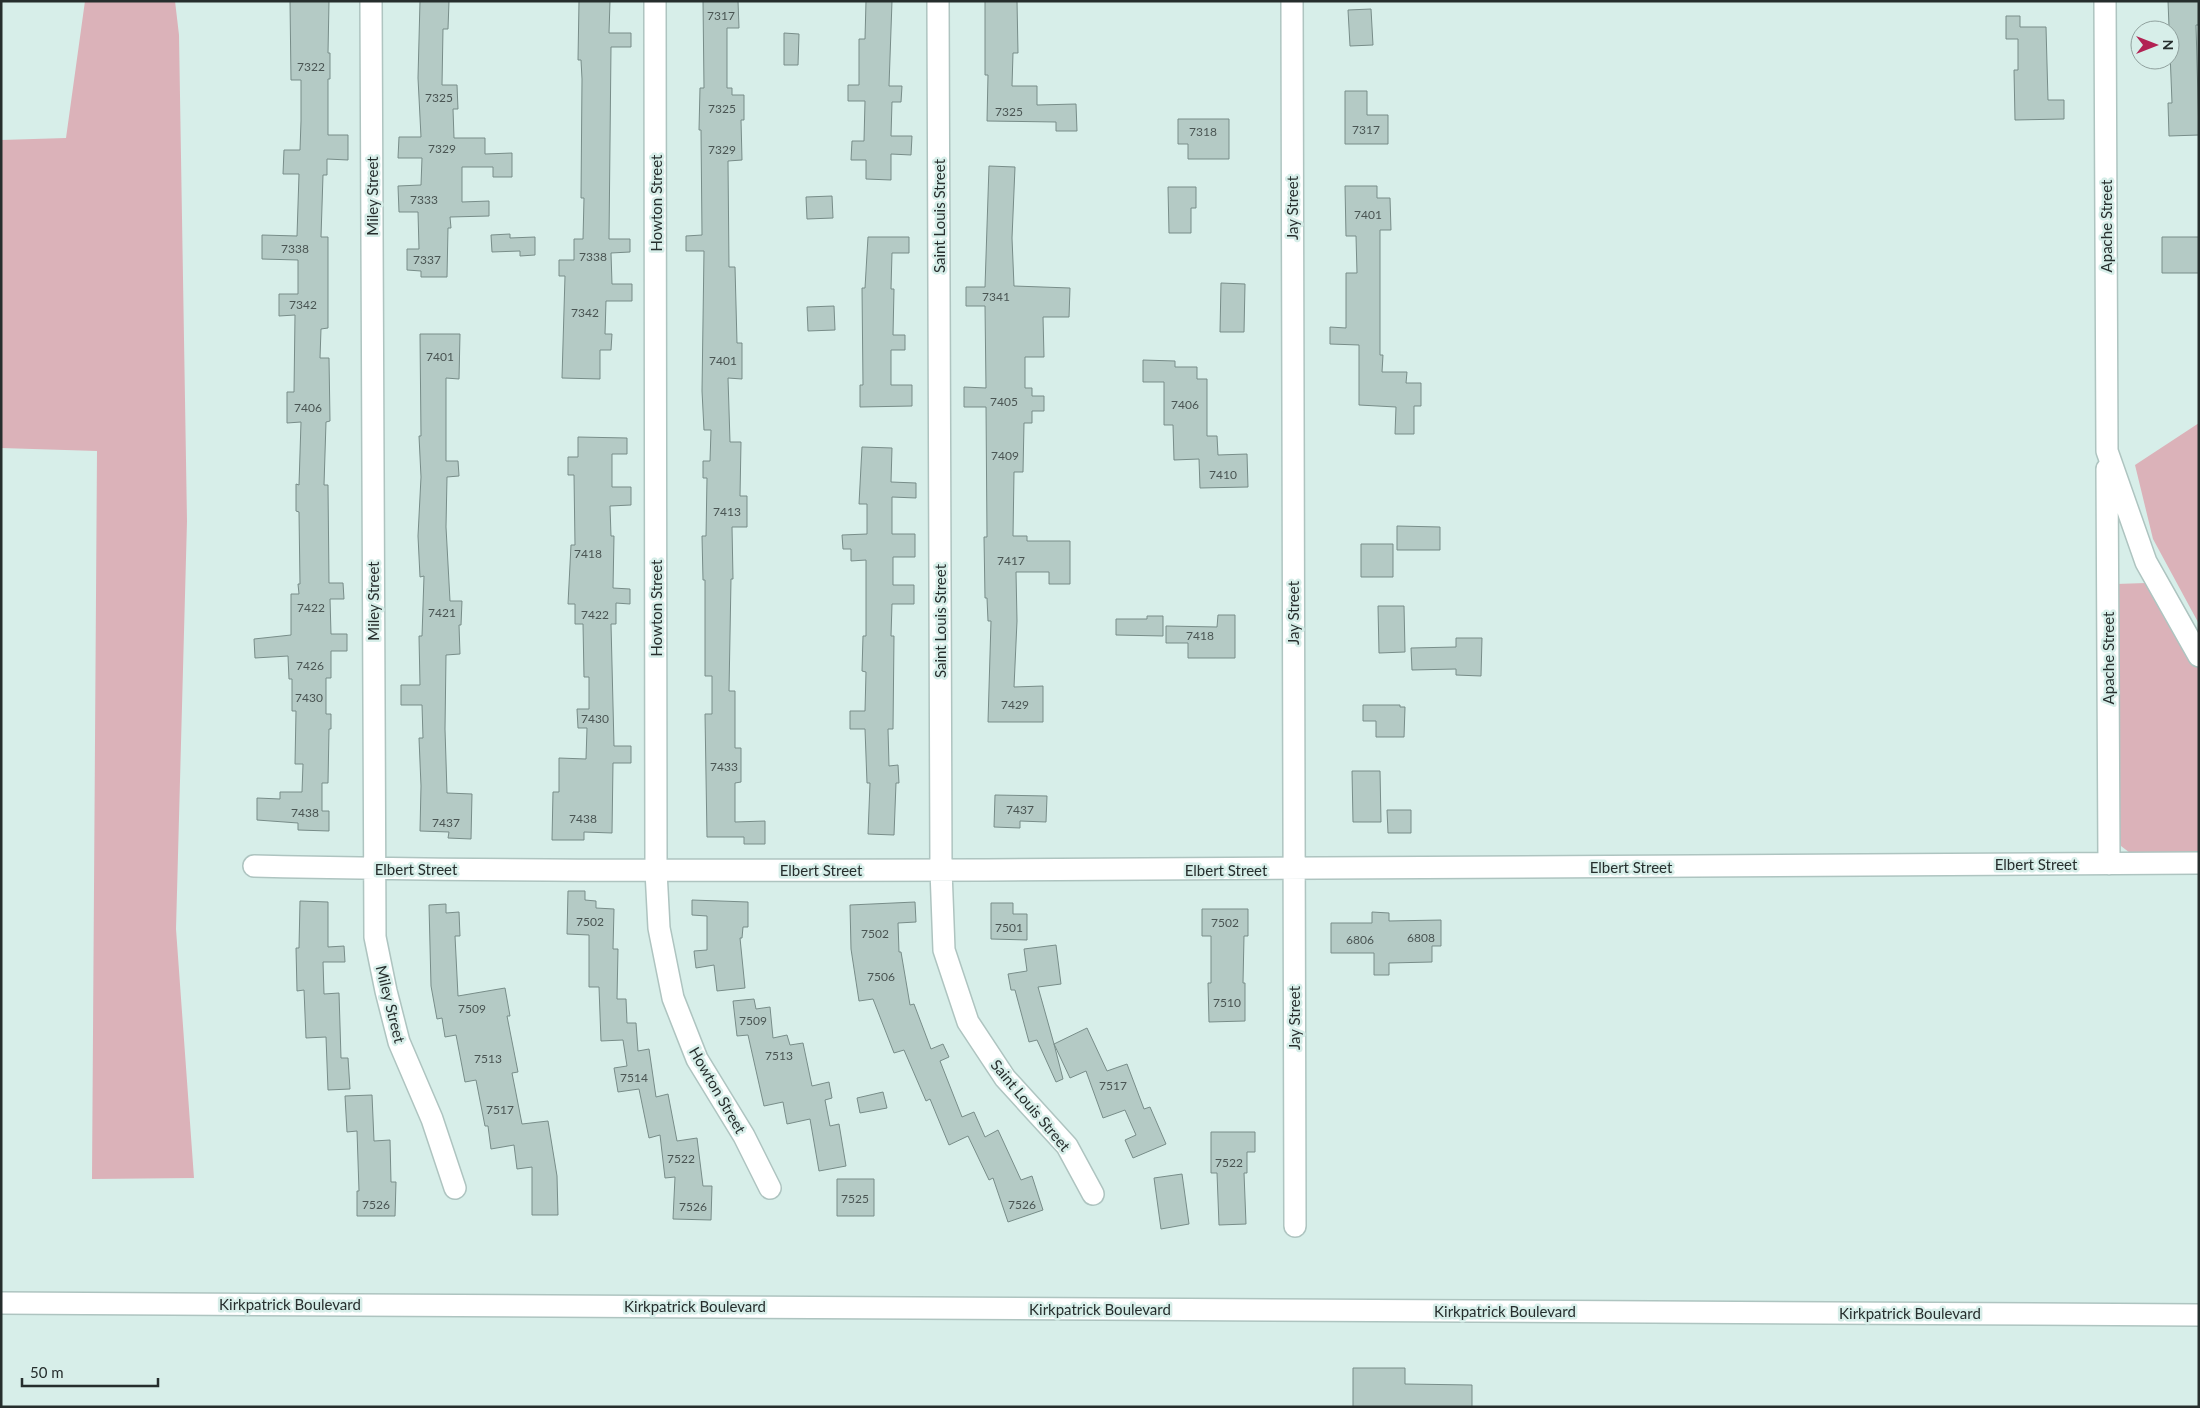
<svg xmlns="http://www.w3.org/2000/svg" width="2200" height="1408" font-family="Lato,sans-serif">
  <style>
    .green { fill: #dbb2b9 }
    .building { fill: #b4cac5; stroke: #788d89 }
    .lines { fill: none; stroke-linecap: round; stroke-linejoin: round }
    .minor-casing { stroke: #aec4c0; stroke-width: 24 }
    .minor { stroke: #fff; stroke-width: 21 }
    .labels { text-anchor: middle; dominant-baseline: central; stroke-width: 5; stroke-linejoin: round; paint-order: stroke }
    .number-label { font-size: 12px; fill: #4a5553 }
    .street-label { font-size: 15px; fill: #262e2d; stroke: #d7eee9 }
  </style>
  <rect width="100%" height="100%" fill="#d7eee9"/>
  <path class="green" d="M85,1H175L179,35L187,521L176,929L194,1178L92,1179L97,451L1,448V140L66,138Z
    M2199,423V624L2153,539L2135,465Z
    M2146,583L2184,647L2199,666V855L2134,856L2121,846L2119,838L2116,584Z"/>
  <path class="building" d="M290,1H329L328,53H330V79H328V135H348V160L327,159V175H323L321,237H328V328L321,329L320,358H329L330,421L326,422L324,485H328L329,583H343L344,599H330L331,634H347V651H331V678H326V714H331V729H329L328,783H322V811H329V831L298,830V823L257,820V798L280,799V792H302L303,764H295L296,711H292V679H289L288,656L255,658L254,639L291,635V594H299L298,584H300L299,512L296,511V484L299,485L301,422L287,423V392H294L295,315L279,316V294H298V260L262,259V235L297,236L299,174H283L284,150H300L301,121V80H291Z
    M420,1H449L448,29H443L442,85H457L458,109H453L454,138H485V154L512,153V177H493V167H462V202L489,201V216L450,217L451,228H448L447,277H421V271L407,270V249H419L418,212H399L398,186L421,185L422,158H398L399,137H421L418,78Z
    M579,1H610L609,33H631V47H611L609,239H630V252L611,253L612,284H632V301H606L605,334H612L611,350H600V379L562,378L565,276H559V260H574V239H583L584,198H581L582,79L581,60H578Z
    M703,1H738L739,28H727V88H732V95H744V120H741L742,160L728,161L729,267H735L737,343H742V379L728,378L730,442H741L740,496H747V527H732L733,579H731L729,691H735V748H741V782L735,783V822L765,821V844H744V837H707L705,714H712V676H705V580H703L702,536H706L707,478H703V461H710L711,430H704L702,391L704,251H686V236L702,235L701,130H699L700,88H704Z
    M866,1H892L889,86H902L901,102H892L891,136H912L911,155L891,154V180L866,179V160H851L852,141H864L865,101H848V85H859V39H865Z
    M985,1H1017L1018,53H1013L1012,86H1037V105L1076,104L1077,131H1056V122L987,121L988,75H985Z
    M2168,1H2199V25H2196L2199,135L2169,136L2168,103H2172Z
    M1371,9L1373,45L1350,46L1348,10Z
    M2006,16H2020V27H2046L2048,100H2064V119L2015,120L2014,70H2018V39H2006Z
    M784,33L799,34L798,65H784Z
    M1345,91H1367V115H1388V144H1345Z
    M1178,119H1229V159H1188V144H1178Z
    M989,166L1015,167L1012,238L1014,286L1070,288L1069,317H1043L1044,357H1025V388H1032V396H1044V411H1032V423H1024L1023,472H1014L1013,536H1027V541H1070V584H1049V572H1016L1017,621L1014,687L1043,686V722H988L991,621H988L987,598H985L984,537H987L986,407H964V387L986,388L985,306H966V287H985Z
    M1345,186H1377V198H1390L1391,230H1380V355H1383L1382,372H1407L1406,383H1421V406H1414V434H1395L1396,407L1359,405V345L1330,344V327L1346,328V273H1357L1356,236H1346Z
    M1168,187H1196V208H1191V233H1169Z
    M832,196L833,218L807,219L806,197Z
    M510,234V238L535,237V255L520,256V251L492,252L491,235Z
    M868,237H909V253H892L891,289H894L893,335H905V350H891V385H912V406L860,407V385H863L862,288H865Z
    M2162,237H2199V273H2162Z
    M1221,283L1245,284L1244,332H1220Z
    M834,306L835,330L808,331L807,307Z
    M420,334H460L459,379L446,378V461H458L459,476L447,477L446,527L450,601H462L461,625H459L460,654L446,655L445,729L447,793L472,794L471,839L448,838L449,832L420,831L421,786L419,738H423L422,705H401V685H420L419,636H422L424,576L420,577L418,536L421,477L419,436H421Z
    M1143,360L1175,361V367H1197V379H1207V436H1217L1218,455L1247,454L1248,487L1200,488L1199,459L1174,460L1173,425H1164V382H1143Z
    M578,437L627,438V454H612V487H631V505L610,506L611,536H614L613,588L630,589V604L616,603V624H611L614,746H631V763H613L612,833L584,832V840H552L553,792H559V758L586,759L587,728H578L577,709H589V677H584L583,624H575V604H568L571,545H575L574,475H568V457H578Z
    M862,447L892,448L891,482L916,483V498L892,497V534H915V557H893V585H914V604H892L891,636H894L893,729H888L889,766L898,765L899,783H896L894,835L868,834L870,783H867L865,729H850V711H865L866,672L862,671L863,636H866V560L851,561V549H843L842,535L867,534V504H859Z
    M1397,526L1440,527V550H1397Z
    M1361,544H1393V577H1361Z
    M1378,606H1404L1405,652L1379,653Z
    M1218,615H1235V658H1188V643H1166V626L1217,627Z
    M1147,616H1163V636L1116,635V619H1147Z
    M1456,638H1482L1481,676L1456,675V669L1412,670L1411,648L1456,647Z
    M1363,705H1400V707H1405L1404,737H1376V721H1363Z
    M1352,771H1380L1381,822H1353Z
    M995,795L1047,796L1046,822L1020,821V828L994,827Z
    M1387,810H1411V833H1388Z
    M568,891H585V900L596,901V908L614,909L613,949H618L617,999H626L627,1023H636L638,1051L649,1049L656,1097L668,1094L677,1141L697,1138L703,1186H712L711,1220L673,1219L675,1177L665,1178L660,1135L649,1138L639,1089L618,1092L614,1068L627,1066L623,1040L601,1041L599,987H589V935L567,934Z
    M692,900L748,902V927H743L742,938H740L745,988L717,991L714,965L696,968L694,951L707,950V916L692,915Z
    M300,901L328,902V947L344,946L345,962H323L324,994L339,993L341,1058H348L350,1089L328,1090L326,1037L306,1038L304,990L297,991L296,948H299Z
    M915,902L916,922L898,923L899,952H901L910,1005L914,1004L931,1049L943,1044L949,1057L940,1061L962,1117L974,1112L985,1137L998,1130L1021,1180L1032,1176L1043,1210L1008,1222L993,1178L989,1180L968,1136L949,1145L930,1099L926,1101L904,1050L894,1053L873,999L859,1001L851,949L850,905Z
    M991,903H1013V914H1027V940L991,939Z
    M446,904V913L459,912L460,936H455L458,996L505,988L510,1016H507L518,1072L512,1073L522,1124L548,1121L557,1176L558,1215H532V1167L517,1169L514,1145L491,1149L488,1126H485L476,1080L465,1082L456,1035L445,1037L442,1018L437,1019L431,986L429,905Z
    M1202,909H1248V936H1244L1243,983H1245V1021L1209,1022L1208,983H1211V936H1202Z
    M1372,912L1389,913V921L1441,920V946H1432V962L1389,963V975H1374V953H1331V923H1372Z
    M1056,945L1061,984L1038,987L1054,1044L1087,1028L1107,1071L1127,1064L1144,1109L1150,1107L1166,1144L1133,1158L1125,1140L1136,1135L1125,1110L1103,1118L1086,1071L1070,1078L1054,1044L1063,1079L1056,1082L1037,1040L1029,1042L1015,990H1011L1008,974L1027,971L1024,949Z
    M754,999L756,1009L770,1007L773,1038L787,1035L790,1045L803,1043L812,1086L829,1082L832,1098L825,1100L830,1126L839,1124L846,1166L819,1171L810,1119L787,1124L783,1102L764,1106L748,1035L737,1036L733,1001Z
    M883,1092L887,1108L860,1113L857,1098Z
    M372,1095L374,1141L390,1140L391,1182H396L395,1216H357V1191H359L357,1131L347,1132L345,1096Z
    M1211,1132H1255V1152H1247V1173H1244L1246,1224L1219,1225L1217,1173H1211Z
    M1182,1174L1189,1224L1161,1229L1154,1178Z
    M837,1179H874V1216H837Z
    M1353,1368H1405V1384L1472,1385V1407H1353Z"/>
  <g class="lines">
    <g class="minor-casing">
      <path id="minor" d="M371,1L375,937L386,991L399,1042L432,1119L455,1188
        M655,1L656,871L659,928L673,998L697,1059L744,1136L770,1188
        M938,1L941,870L944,950L968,1022L1005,1078L1067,1146L1093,1194
        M1292,1L1295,1226
        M2105,1L2107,451L2146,562L2199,656
        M2107,469L2109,864
        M254,866C498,872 742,870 987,870C1391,870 1795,868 2199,863
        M1,1303L2199,1315"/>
    </g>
    <use href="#minor" class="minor"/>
  </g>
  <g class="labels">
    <g class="number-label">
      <text x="721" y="15">7317</text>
      <text x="311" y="66">7322</text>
      <text x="439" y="97">7325</text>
      <text x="722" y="108">7325</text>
      <text x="1009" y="111">7325</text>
      <text x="1366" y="129">7317</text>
      <text x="1203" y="131">7318</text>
      <text x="442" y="148">7329</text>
      <text x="722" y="149">7329</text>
      <text x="424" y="199">7333</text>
      <text x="1368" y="214">7401</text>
      <text x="295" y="248">7338</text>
      <text x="593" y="256">7338</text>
      <text x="427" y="259">7337</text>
      <text x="996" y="296">7341</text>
      <text x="303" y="304">7342</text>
      <text x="585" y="312">7342</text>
      <text x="440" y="356">7401</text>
      <text x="723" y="360">7401</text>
      <text x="1004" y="401">7405</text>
      <text x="1185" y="404">7406</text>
      <text x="308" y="407">7406</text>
      <text x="1005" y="455">7409</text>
      <text x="1223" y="474">7410</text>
      <text x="727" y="511">7413</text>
      <text x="588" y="553">7418</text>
      <text x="1011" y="560">7417</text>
      <text x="311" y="607">7422</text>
      <text x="442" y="612">7421</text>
      <text x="595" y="614">7422</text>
      <text x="1200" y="635">7418</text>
      <text x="310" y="665">7426</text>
      <text x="309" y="697">7430</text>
      <text x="1015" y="704">7429</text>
      <text x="595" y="718">7430</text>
      <text x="724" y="766">7433</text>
      <text x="1020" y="809">7437</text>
      <text x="305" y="812">7438</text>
      <text x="583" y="818">7438</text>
      <text x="446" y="822">7437</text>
      <text x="590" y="921">7502</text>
      <text x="1225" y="922">7502</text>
      <text x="1009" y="927">7501</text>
      <text x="875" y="933">7502</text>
      <text x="1421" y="937">6808</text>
      <text x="1360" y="939">6806</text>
      <text x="881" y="976">7506</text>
      <text x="1227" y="1002">7510</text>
      <text x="472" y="1008">7509</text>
      <text x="753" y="1020">7509</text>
      <text x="779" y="1055">7513</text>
      <text x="488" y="1058">7513</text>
      <text x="634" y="1077">7514</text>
      <text x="1113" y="1085">7517</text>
      <text x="500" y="1109">7517</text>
      <text x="681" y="1158">7522</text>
      <text x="1229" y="1162">7522</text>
      <text x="855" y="1198">7525</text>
      <text x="376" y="1204">7526</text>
      <text x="1022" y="1204">7526</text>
      <text x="693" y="1206">7526</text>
    </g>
    <g class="street-label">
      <text transform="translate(372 196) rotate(-90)">Miley Street</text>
      <text transform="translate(656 203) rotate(-90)">Howton Street</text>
      <text transform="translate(1292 208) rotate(-90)">Jay Street</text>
      <text transform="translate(939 216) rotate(-90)">Saint Louis Street</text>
      <text transform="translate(2106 226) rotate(-90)">Apache Street</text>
      <text transform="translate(373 601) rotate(-90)">Miley Street</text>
      <text transform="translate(656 608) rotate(-90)">Howton Street</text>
      <text transform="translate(1293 613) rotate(-90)">Jay Street</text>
      <text transform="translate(940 621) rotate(-90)">Saint Louis Street</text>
      <text transform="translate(2108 658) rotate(-90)">Apache Street</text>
      <text x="2036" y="864">Elbert Street</text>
      <text x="1631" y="867">Elbert Street</text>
      <text x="416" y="869">Elbert Street</text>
      <text x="821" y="870">Elbert Street</text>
      <text x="1226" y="870">Elbert Street</text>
      <text transform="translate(391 1004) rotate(76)">Miley Street</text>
      <text transform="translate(1294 1018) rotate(-90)">Jay Street</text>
      <text transform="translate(718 1090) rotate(60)">Howton Street</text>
      <text transform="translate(1031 1105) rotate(50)">Saint Louis Street</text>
      <text x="290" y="1304">Kirkpatrick Boulevard</text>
      <text x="695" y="1306">Kirkpatrick Boulevard</text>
      <text x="1100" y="1309">Kirkpatrick Boulevard</text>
      <text x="1505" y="1311">Kirkpatrick Boulevard</text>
      <text x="1910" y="1313">Kirkpatrick Boulevard</text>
    </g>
  </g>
  <rect width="2200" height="1408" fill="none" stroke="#262e2d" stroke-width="5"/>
  <g transform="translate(2155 45) rotate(90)"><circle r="24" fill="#d7eee9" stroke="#90a19e"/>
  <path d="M0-4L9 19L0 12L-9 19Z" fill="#b22253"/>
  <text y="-8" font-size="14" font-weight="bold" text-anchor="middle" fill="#262e2d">N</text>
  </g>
  <path d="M22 1378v8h136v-8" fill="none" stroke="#262e2d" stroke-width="2.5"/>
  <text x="30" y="1378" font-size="15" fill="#262e2d" stroke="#d7eee9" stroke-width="4" paint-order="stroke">50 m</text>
</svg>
